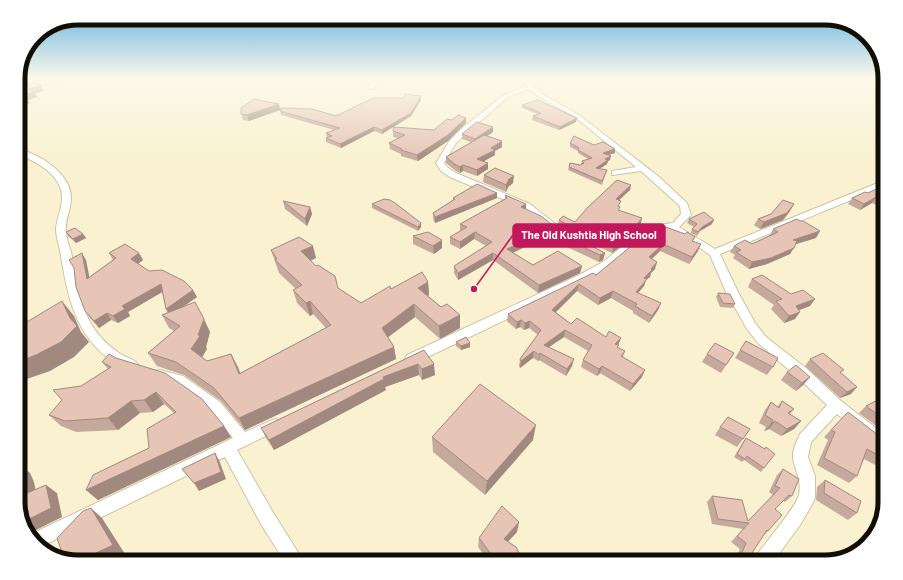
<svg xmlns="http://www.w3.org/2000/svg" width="903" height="580" font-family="Barlow,sans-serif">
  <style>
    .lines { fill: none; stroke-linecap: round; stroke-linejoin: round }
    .street-casing { stroke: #ccc4a4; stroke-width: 2 }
    .street { fill: #fff; fill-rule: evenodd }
    .wall { fill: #c6a99d }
    .shaded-wall { fill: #a1897f }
    .building { fill: #e6c4b6; stroke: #a1897f }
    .rim { fill: none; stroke: #110e04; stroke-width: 5 }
    .leader { fill: none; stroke: #c2185b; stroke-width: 1.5 }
    .callout-dot { fill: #c2185b; stroke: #fff; stroke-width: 1.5 }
    .callout { fill: #c2185b; stroke: #c2185b; stroke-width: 1.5 }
    .callout-label { font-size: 11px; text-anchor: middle; font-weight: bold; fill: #fff }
  </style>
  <rect width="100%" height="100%" fill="#f9f1d0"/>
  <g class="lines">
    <g class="street-casing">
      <path id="street" d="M50,79H61L18,93V89Z
        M375,79H382L373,89H369L368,88Z
        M520,79H527L542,94L579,115L658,176L687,203L691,215L679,227L715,249L885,180V186L720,254L738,292L755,323L766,337L807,369L841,401L885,435V451L880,449L837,414L811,442L808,457L815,476V497L813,503L800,525L773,562H753L756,556C765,543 796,507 799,495C802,480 795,471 793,458C792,452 797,440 800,434L827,405L797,377L758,343L747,329L726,292L710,255L681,235L669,229C645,233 630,252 611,266C604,271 595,276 587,281L415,363L411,364L407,363L405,359L407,355L579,275L603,262L628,242L648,229L658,225L673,223L681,214L680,206L641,171L612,175V171L636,167L575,117L538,96L529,89L508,97L467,133L456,143L444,163L447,167L456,173L530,204L554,223L556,225L554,227H548L524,208L450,177L441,171L436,163L450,140L461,129L504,95L526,86Z
        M18,149C39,154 71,173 71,198C71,209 65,220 66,231C66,238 69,245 71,252C76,275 78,298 89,320C96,334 107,345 119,353C126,358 136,359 139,366L138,370C128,373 115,364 108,358C75,333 67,294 61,256C60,247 56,238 56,229C57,215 66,201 60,187C53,170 34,161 18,154Z
        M160,370L183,376L220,402L245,432L275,419L280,421L282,425L280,429L237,450L274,514L304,562H285L262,526L225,457L40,547L29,535L233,438L210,410L174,384L155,379L153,375L155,371Z"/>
    </g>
    <use href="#street" class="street"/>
  </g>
  <path class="wall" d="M533,79H549L542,82Z
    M421,96V100L411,116L382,134L374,131L341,148L326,142V138L327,137L326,133L334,130L281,115L280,111L336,116L403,98Z
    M279,104L280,110L249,121L243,120L241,114Z
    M522,105L576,122L559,130L532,120L533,116L537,114L522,108Z
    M466,118V123L448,141L418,161L401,156V154L390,149L389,143L398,138L393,137V131L434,130Z
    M493,132L487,136L502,147L495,151V155L484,161L488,169L477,176L463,171L460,173L456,171L446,163V157L471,142L462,139V134Z
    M570,143L594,145L615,153L607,155L610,160L608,161L607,164L599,169L607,170L602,185L568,170L569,167L580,165L581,164L582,161L588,159L578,153V151L570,147Z
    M484,175L513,183L508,187L506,192L483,182Z
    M885,185V209L872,203L860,210L848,204L852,198L868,193Z
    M630,190L618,200L619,206L620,207L619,210L641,223L639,224L644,226L642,231L612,253L584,240L558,224L559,220L575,222Z
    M505,195L526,204V210L578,239L605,253L603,260L599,262L535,232L533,235V243L513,253L533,265L582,266L580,273L538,293L493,260L458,280L454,273V266L486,246L474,239L460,249L450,244V237L460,231V224L505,199Z
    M453,198H497L435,223L433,219V213L453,200Z
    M283,201L310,207L312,214L307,226L285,209Z
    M372,204L421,227L418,231L372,208Z
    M790,211L783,220L760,229L754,225L758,219L771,214Z
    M689,219L712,224L700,231L697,236L691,233L692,229L694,227L687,223Z
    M773,229L816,238L795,244L790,254L767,264L749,269L733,258L735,255L730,252L734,246L752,244L770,235Z
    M66,232L83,234L86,238L76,243L68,236Z
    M413,236L442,240V248L434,254L413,244Z
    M695,237L693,241L698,251L689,264L660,251L652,259L655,269L651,273L650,277L646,280L644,286L638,293L661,303L658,310L649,323L633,313V311L611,298L598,305L577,291L556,312L571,324L606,337L621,338L618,345V348L625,351L623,357L642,377L630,391L600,373L597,376L581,367L583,360L588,351L564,337L549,347L572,366L566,376L539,360L538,361L533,358L520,368L519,366L520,359L538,335L529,328L524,330L520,327L516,329L507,321L508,314L596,275L641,238Z
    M271,250L316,258L311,261L338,288L361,303L391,289L428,282L429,295L428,296L441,307L460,315V328L440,339L415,317L388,337L394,347L396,359L245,430L221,401L184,375L157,366L148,353L174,331L169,328L162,315L168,313L166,309L162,292L128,312L130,316L118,323L111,320L99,328L90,318L85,311L86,260L89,277L113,260L109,253H139L143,260L138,264L149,271L197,297L182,307L210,332L206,347L207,349L202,357L207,361L231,354L240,373L326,328L313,314L310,316L297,303L293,290L296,289L279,273Z
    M752,279L810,306L799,310L795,319L784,323L771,309L774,305L748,287Z
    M718,293L735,304L733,308L720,307L716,297Z
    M746,341L773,367L767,375L735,358Z
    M456,342L470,343V347L461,350L456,346Z
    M424,350L435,375L422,380L419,375L385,387L386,390L274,450L266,438L261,428Z
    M734,353L721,373L702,362L707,354Z
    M810,359L841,373L851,394L840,398L805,366Z
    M102,362L224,426L231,437L98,500L86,490L149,448L174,413L164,404L153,412L140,413L118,430L76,432L61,426L49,415L81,386L108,369Z
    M787,372L810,377L803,385L796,391L781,380Z
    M885,396V428L880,429L859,413L866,406Z
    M782,401L794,409L790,414L801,421L794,429L781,436L769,429L764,431L766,427L759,423L765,410L771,402L777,407Z
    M848,412L879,441L885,444V462L879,467L864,459L857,476L849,483L817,465L828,440L824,437Z
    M720,427L743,439L737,447L715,435Z
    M432,437L533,440L485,495L433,452Z
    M746,438L765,449L764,468L761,472L744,460L742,462L734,457L743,442Z
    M783,469L792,496L785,502L783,501L775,509L768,531L763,536L746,562H734L740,549L731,542L743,529L712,524L707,502L712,496L748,521L773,495L769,492L777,475Z
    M825,480L857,513L848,520L816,500L817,487Z
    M517,532L508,542L522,562H489L478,547L479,538Z"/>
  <path class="shaded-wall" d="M24,79H28L30,84L18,88V81Z
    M542,79H549L542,82Z
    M41,85L44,91L35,93L37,97L28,100L30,103L18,107V100L28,89Z
    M421,96V100L411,116L382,134V130Z
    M279,104L280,110L249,121L247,115Z
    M466,118V123L448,141L418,161L417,155Z
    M577,118L576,122L559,130L560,127Z
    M374,127V131L341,148L340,144Z
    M493,127V132L475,144V139Z
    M502,141V147L495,151V155L477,165V159L491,148Z
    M615,149V153L602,157L603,153Z
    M611,156L610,160L608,161L607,164L595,172L596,168L605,159Z
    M488,163V169L477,176V170Z
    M463,165V171L460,173V167Z
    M514,176L513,183L508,187L506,192V185L509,179Z
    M631,185L630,190L615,204L616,199Z
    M497,193V198L435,223V217Z
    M876,197L872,203L860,210L864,204Z
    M526,204V211L521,207Z
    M794,204L790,211L783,220L760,229L764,222Z
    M310,207L312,214L307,226L305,219Z
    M642,218L641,223L636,228L637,224Z
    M714,220L712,224L700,231L697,236L702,227Z
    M421,223V227L418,231V227Z
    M536,225L535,232L532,237L534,236L533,243L506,256L507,249L531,234Z
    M644,226L642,231L612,253L613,248Z
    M820,231L816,238L790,246L793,240Z
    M475,232L474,239L460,249V242Z
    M83,234L86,238L76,243L73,239Z
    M442,240V248L434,254L433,246Z
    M663,244L660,251L646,264L649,257Z
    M701,244L698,251L689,264L692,257Z
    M313,246L316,258L304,263L301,251Z
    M794,248L790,254L767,264L749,269L752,262Z
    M82,253L86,260L91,286L87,279Z
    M139,253L143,260L135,266L131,259Z
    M493,253V260L458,280V273Z
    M605,253L603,260L599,262L600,255Z
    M657,262L655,269L651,273L650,277L646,280L644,286L633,299L636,292L644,278Z
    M582,266L580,273L538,293L539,285Z
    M428,282L429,295L419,301L418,288Z
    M161,284L164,291L128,312L130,316L118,323L113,316L122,306Z
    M579,284L577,291L551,317L552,310Z
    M193,290L197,297L170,316L166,309Z
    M613,291L611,298L598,305L600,298Z
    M815,299L810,306L791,313L796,306Z
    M62,301L74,316L81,332L89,342L74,357L50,371L18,382V362L70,318Z
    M310,301L313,314L310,316L306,303Z
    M661,303L658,310L649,323L652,316Z
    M414,304L415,317L383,341L382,328Z
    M800,312L795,319L784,323L789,316Z
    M107,313L111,320L99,328L94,321Z
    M460,315V328L440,339L439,326Z
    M204,319L210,332L206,347L207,349L199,362L191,349L198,335Z
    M521,320L520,327L516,329L517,322Z
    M530,321L529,328L524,330L525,323Z
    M565,330L564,337L543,351L544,345Z
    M621,338L618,345L613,351L615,344Z
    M470,343V347L461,350V346Z
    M394,347L396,359L245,430L239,418Z
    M534,351L533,358L520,368L521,361Z
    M540,353L539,360L538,361L539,355Z
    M231,354L238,367L245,387L239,374Z
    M574,359L572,366L566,376L567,369Z
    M418,364L419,375L385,387L386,390L274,450L269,440L383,377Z
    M434,364L435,375L422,380V369Z
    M602,366L600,373L597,376L599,369Z
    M645,370L642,377L630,391L633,384Z
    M810,377L803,385L796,391L802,383Z
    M857,387L851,394L840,398L847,392Z
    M156,392L164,404L153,412L144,400Z
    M131,401L140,413L118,430L108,418Z
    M775,421L769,429L764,431L771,424Z
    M801,421L794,429L781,436L787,429Z
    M536,425L533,440L485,495L487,481Z
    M885,425V428L880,429Z
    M224,426L231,437L98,500L86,490Z
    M215,453L219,460L226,479L199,491L194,483Z
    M19,464L30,473L34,482L38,502L27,493Z
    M46,485L57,493L62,517L28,534L26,532L23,522Z
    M91,508L102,518L125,554L109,562H77Z
    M519,522L517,532L502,548L504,539Z"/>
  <path class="building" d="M18,79H24L18,81Z
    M35,83L41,85L28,89L34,92L23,95L27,98L18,100V88Z
    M405,94L421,96L411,113L382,130L374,127L340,144L326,138L332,136L326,133L340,128L280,111L281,108L312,109L336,116L373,98H403Z
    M254,99L279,104L247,115L241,114V108Z
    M538,100L577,118L560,127L533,116L541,113L522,105Z
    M458,115L466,118L448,135L417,155L401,150L402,149L389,143L405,135L393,131L394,127L434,130L447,119L452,120Z
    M477,122L493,127L475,139L462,134Z
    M484,135L502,141L491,148L495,150L477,159L488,163L477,170L463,165L460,167L456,165L446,157Z
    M574,136L594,145L603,142L615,149L603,153L611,156L605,159L608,160L596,168L607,170L602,181L569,167L570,163L580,165L584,163L582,161L592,158L578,150L579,148L570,143Z
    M495,168L514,176L509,179L506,185L484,175Z
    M617,180L631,185L616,199L621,201L618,206L620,207L618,210L642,218L637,224L644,226L613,248L585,235L559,220L563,216L575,222L588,207Z
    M477,184L497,193L435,217L433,213L455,199L453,198Z
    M885,185V201L876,197L864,204L852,198L865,192L868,193Z
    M505,195L526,204L521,207L541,216L550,223L578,239L605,253L600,255L536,225L531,234L534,236L507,249L533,265L558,251L582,266L539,285L493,253L458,273L454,266L492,242L475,232L460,242L450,237L467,227L460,224L507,198Z
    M384,199L390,200L395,203L421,223L418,227L372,204Z
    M783,200L794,204L787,213L764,222L758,219L771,214Z
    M283,201L310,207L305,219Z
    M704,212L714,220L702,227L698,232L692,229L697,224L689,219Z
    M797,219L800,221H803L820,231L793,240L797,241L794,248L771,258L752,262L736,252L741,250L734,246L745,240L752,244L778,232L773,229Z
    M663,226L685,234L687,232L695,237L692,241L701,244L692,257L663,244L649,257L657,262L651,269L652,270L644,278L647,279L636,292L661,303L652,316L635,306L637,304L613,291L600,298L579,284L552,310L571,324L577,318L606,337L609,331L621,338L615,344L619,345L617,347L625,351L621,356L645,370L633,384L602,366L599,369L583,360L592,345L565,330L544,345L574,359L567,369L540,353L539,355L534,351L521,361L520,359L541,330L530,321L525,323L521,320L517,322L508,314L593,273L596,275L641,238L655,229L660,230Z
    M75,228L83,234L73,239L66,232Z
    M428,232L442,240L433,246L413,236Z
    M299,237L313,246L301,251L316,266L318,265L335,276L338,288L361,303L390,286L391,289L422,272L428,282L418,288L441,307L447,304L460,315L439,326L414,304L382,328L394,347L239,418L214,388L176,362L148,353L180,326L162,315L195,302L204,319L198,335L200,336L191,349L207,361L231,354L239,374L331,325L310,301L306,303L293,290L302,285L275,260L277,259L271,250Z
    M125,244L139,253L131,259L149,271L162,270L184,281L193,290L166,309L161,284L122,306L125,309L113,316L107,313L94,321L85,311L76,287L74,268L69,260L82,253L87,279L116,258L109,253Z
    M762,275L791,294L803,290L815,299L796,306L800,312L789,316L776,301L782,299L752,279Z
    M718,293L730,294L735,304L723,303Z
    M62,301L70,318L77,326L61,342L36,355L18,362V320L25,323Z
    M466,337L470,343L461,346L456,342Z
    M746,341L778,358L773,367L740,350Z
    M715,343L734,353L726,365L707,354Z
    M424,350L434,364L422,369L418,364L383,377L384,379L269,440L261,428Z
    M823,353L844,370L840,372L857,387L847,392L810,359Z
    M109,354L116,358L165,373L202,399L224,426L86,490L93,475L149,448L147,429L176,412L156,392L144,400L131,401L108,418L65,421L49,415L62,400L53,390L81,386L111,367L102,362Z
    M796,365L810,377L802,383L787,372Z
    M480,384L536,425L487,481L432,437Z
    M885,396V420L866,406Z
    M782,401L794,409L788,413L801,421L787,429L775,421L771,424L773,420L765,415L771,402L779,408Z
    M848,412L882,438L879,441L885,444V459L867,449L857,476L824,458L835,432L831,430Z
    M728,417L750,429L743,439L720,427Z
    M746,438L765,449L766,447L775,454L764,468L747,456L745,459L737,454Z
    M215,453L221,472L194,483L182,469Z
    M19,464L23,473L27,493L46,485L51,508L23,522L18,506V465Z
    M783,469L799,479L792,496L789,495L775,509L782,515L768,531L767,530L746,562H738L746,543L737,536L749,523L718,519L712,496L742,500L748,521L780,488L775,486Z
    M825,480L861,501L857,513L824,493Z
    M502,506L519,522L504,539L516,547L523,561L522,562H491L494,558L479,538Z
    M91,508L113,545L77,562L64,558L57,538L83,511Z"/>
  <linearGradient id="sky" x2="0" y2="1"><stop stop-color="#5daee0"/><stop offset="0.49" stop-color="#fcf9ea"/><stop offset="1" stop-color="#fcf9ea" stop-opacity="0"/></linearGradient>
  <rect width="903" height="161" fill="url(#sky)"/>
  <path d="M0 0H903V580H0ZM78 25H825A53 53 0 0 1 878 78V502A53 53 0 0 1 825 555H78A53 53 0 0 1 25 502V78A53 53 0 0 1 78 25Z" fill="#fff" fill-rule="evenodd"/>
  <path class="rim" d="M78 25H825A53 53 0 0 1 878 78V502A53 53 0 0 1 825 555H78A53 53 0 0 1 25 502V78A53 53 0 0 1 78 25Z"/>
  <path class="leader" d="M474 289L513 235"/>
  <circle class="callout-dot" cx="474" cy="289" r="4"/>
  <rect class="callout" x="513" y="224" width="152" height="23" rx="4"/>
  <g class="callout-label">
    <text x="589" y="239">The Old Kushtia High School</text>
  </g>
</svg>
